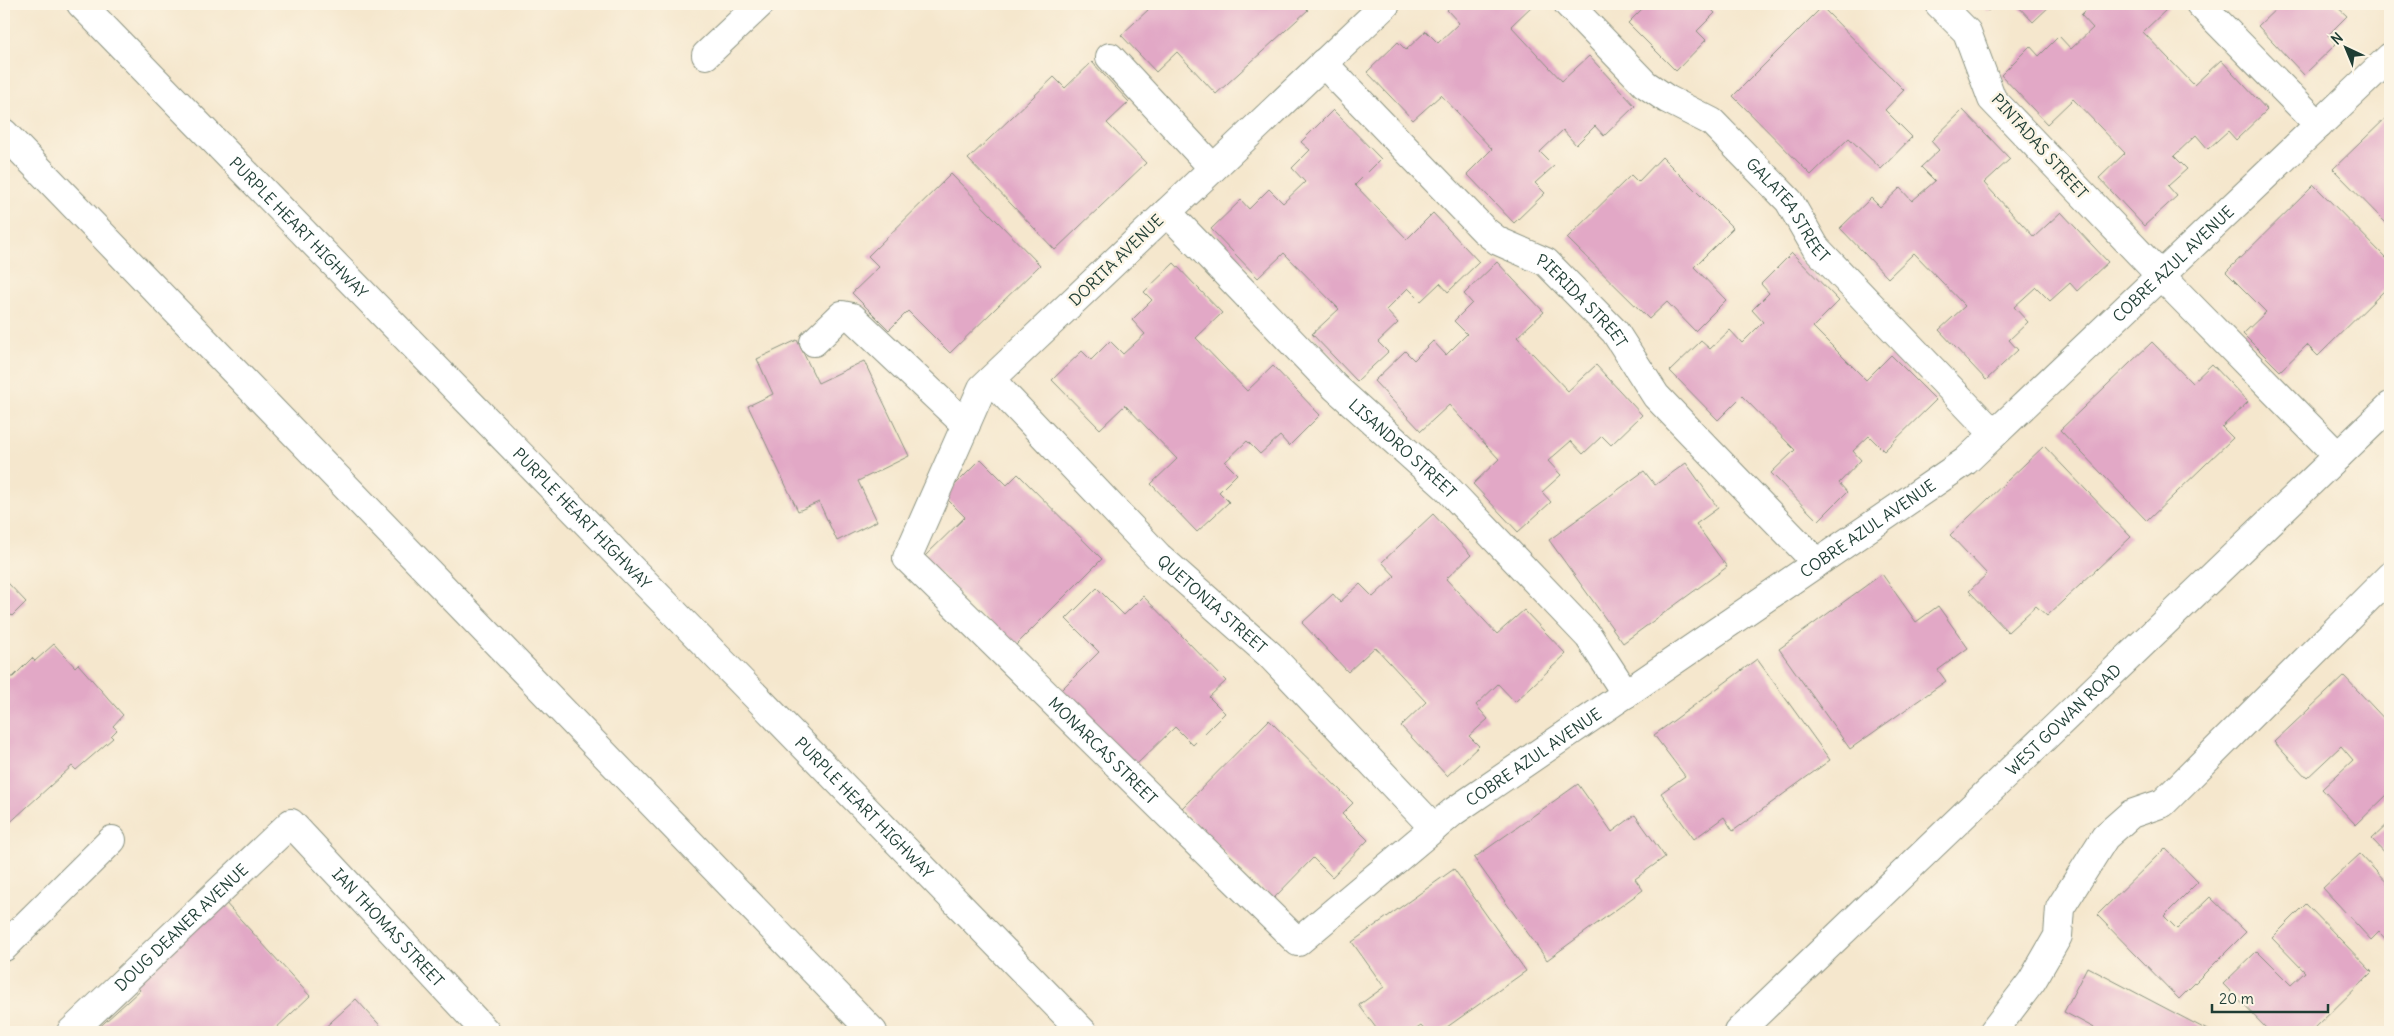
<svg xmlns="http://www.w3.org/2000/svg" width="2394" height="1036" font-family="Delius,sans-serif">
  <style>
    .building { fill: #e2a8c6 }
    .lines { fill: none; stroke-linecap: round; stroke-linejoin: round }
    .minor-casing { stroke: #8a9280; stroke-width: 30 }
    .highway-casing { stroke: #8a9280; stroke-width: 30 }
    .minor { stroke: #fff; stroke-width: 28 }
    .highway { stroke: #fff; stroke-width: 28 }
    .labels { text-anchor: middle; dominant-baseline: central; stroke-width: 5; stroke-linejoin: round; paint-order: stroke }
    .street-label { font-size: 16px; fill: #1f3d34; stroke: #fcf5e5 }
  </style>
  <rect width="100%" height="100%" fill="#fcf5e5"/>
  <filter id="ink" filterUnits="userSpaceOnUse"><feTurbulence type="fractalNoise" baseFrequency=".02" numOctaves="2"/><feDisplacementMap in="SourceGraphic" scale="10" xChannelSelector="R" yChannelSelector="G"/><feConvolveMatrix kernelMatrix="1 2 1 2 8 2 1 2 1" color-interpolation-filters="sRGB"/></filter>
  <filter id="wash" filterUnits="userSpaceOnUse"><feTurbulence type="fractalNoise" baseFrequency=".0096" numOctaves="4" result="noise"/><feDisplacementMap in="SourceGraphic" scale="20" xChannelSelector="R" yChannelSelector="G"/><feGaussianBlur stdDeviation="1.12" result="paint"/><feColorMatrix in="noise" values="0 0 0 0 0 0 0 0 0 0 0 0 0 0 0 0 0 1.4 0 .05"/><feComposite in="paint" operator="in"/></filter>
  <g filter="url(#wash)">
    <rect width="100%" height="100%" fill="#f5e7cd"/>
    <g id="blocks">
      <path class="building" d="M1142,4H1302L1308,10L1216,94L1177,52L1156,72L1121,35L1148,10Z
        M1453,4H1534L1511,26L1562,81L1589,56L1635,106L1604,136L1595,126L1576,145L1563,130L1540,152L1554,166L1535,183L1545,193L1514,223L1467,174L1492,149L1441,95L1413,120L1367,72L1398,42L1406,50L1426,31L1438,43L1459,23L1447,10Z
        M1647,4H1706L1715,13L1697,31L1706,40L1676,71L1628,23Z
        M1981,4H1995L1988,11Z
        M2016,4H2052L2033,22Z
        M2092,4H2165L2168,8L2143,32L2194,85L2221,60L2267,110L2236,140L2228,131L2208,149L2196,135L2174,156L2187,169L2168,186L2177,196L2144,226L2099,178L2125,153L2073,99L2047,124L2001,75L2030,46L2039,56L2059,36L2071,49L2093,28L2081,15Z
        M2281,4H2334L2347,16L2328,35L2336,44L2304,75L2258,26Z
        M1822,7L1904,90L1885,110L1912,137L1881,169L1849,138L1811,175L1733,96Z
        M1092,62L1129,102L1107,123L1146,163L1055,250L968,159L1054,77L1065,88Z
        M1333,110L1381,159L1355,185L1407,239L1433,213L1479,262L1448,292L1440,283L1421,301L1408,288L1386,310L1398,323L1378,342L1388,352L1357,381L1312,334L1339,309L1284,253L1258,278L1211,229L1241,200L1249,209L1269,189L1283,203L1305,182L1292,168L1310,150L1301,142Z
        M1963,110L2010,159L1984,183L2034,237L2061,212L2108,262L2077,291L2070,283L2050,301L2036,287L2014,307L2028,322L2009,340L2018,350L1986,380L1939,330L1965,306L1914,253L1888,278L1840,228L1871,198L1880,207L1900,188L1912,201L1935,181L1921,167L1939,150L1931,141Z
        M2390,114V227L2333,169Z
        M1662,157L1733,228L1694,267L1726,300L1695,331L1667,302L1649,319L1567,238L1631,175L1638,182Z
        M951,174L1040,265L950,353L908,311L889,330L852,293L879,267L868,256Z
        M2314,185L2390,262V285L2318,356L2307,345L2280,371L2243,334L2266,312L2226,272Z
        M1792,253L1839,301L1813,327L1866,380L1891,355L1936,400L1884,451L1869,436L1853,451L1861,460L1839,483L1847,492L1818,521L1771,473L1795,450L1742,396L1718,420L1670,371L1701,341L1710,349L1730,330L1742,343L1763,322L1752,310L1769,293L1761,284Z
        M1497,262L1544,312L1517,337L1568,391L1596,365L1642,415L1611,445L1602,436L1583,454L1571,441L1548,461L1561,475L1542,492L1551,502L1518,532L1473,484L1499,459L1449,405L1421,431L1374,381L1405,351L1414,360L1433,341L1446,355L1467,334L1454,321L1472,303L1464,294Z
        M1174,263L1222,313L1196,338L1247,391L1273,366L1320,415L1289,446L1280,436L1260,454L1247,441L1225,462L1237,474L1219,492L1229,502L1197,532L1151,484L1177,459L1125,405L1100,429L1052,380L1082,351L1091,360L1110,341L1123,354L1145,334L1132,320L1152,300L1144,292Z
        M797,340L818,383L864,361L909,456L858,481L877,521L837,541L819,502L798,511L748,406L773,394L757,359Z
        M2152,342L2192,383L2212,364L2248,402L2222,427L2233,438L2147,521L2060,430Z
        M2044,446L2131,537L2047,616L2036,606L2008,632L1969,591L1987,574L1950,535Z
        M981,459L1007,485L1018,474L1102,559L1014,647L924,557L965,517L944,496Z
        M1686,463L1718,508L1696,524L1727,567L1623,643L1549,540L1644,471L1655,485Z
        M1433,514L1471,555L1446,579L1497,634L1524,610L1566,654L1515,702L1498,684L1476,705L1488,719L1469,736L1479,746L1447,776L1401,726L1426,702L1375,647L1348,672L1302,623L1333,594L1340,602L1360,584L1373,597L1395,576L1382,562Z
        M1882,574L1916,622L1938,606L1968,648L1938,670L1946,681L1850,749L1779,649Z
        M8,583L26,602L12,616L8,612L4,616V585L5,586Z
        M1097,588L1124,615L1143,596L1226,681L1209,697L1225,713L1193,745L1175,727L1135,766L1061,690L1099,652L1066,619Z
        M54,644L75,667L78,664L123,715L113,726L117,730L111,736L113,738L76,770L72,766L4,828V681L7,677H13L32,658L35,661Z
        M1757,659L1830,760L1733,831L1724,817L1694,839L1661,793L1685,776L1654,735Z
        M2344,676L2390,725V792L2356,825L2322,789L2353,760L2341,746L2307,778L2274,742Z
        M1269,720L1353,803L1342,814L1368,840L1332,877L1313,858L1273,899L1181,809Z
        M1578,784L1612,832L1635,815L1665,857L1635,879L1643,890L1547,960L1474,858Z
        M2390,822V858L2372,839Z
        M2165,848L2198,882L2164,916L2177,929L2210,897L2246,932L2179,999L2097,915Z
        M2360,854L2390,886V944L2379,932L2371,940L2323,888Z
        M1454,869L1526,971L1440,1032H1426L1421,1026L1412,1032H1379L1359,1005L1384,987L1352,942Z
        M222,899L310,996L272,1032H94L140,990L132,981Z
        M2306,904L2372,972L2311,1032H2270L2223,984L2257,951L2291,985L2305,972L2272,938Z
        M2087,967L2211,1032H2102L2064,1012Z
        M356,999L386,1032H320Z"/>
    </g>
  </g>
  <g filter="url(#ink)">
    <use href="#blocks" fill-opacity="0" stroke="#8a9280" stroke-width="1"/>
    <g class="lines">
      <g class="minor-casing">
        <g id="minor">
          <path id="s1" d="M1386,4L982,388L907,558L1298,942L1453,812L1966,461L2390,57"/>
          <path id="s2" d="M1568,4L1645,84L1667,99L1712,122L1789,201L1816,248L1994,434"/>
          <path d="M1939,4L1967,32L1992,99L2161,276L2338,456"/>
          <path d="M2200,4L2319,125"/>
          <path d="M706,55L760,4"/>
          <path d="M1110,57L1213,168"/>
          <path id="s3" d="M1323,63L1484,230L1498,241L1546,262L1615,332L1656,396L1817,563"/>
          <path id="s4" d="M1167,212L1335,387L1445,486L1589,637L1626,694"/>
          <path d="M814,342L842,315L852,317L966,425"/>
          <path id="s5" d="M991,380L1158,556L1270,655L1434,828"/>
          <path d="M4,947L112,840"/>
          <path id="s6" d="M71,1032L291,823L486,1032"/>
          <path id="s7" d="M1738,1032L2390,406"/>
          <path d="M1993,1032L2032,981L2058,936L2060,908L2105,837L2131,814L2163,803L2390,576"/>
        </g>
      </g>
      <g class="highway-casing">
        <g id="highway">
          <path id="s8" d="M81,4L1083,1032"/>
          <path d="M4,133L873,1032"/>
        </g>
      </g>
      <use href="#minor" class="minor"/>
      <use href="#highway" class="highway"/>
    </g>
  </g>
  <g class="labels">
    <g class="street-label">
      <text transform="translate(2040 146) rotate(48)">PINTADAS STREET</text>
      <text stroke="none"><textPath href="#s2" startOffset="305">GALATEA STREET</textPath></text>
      <text stroke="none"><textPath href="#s8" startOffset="312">PURPLE HEART HIGHWAY</textPath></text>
      <text transform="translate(1116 260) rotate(-44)">DORITA AVENUE</text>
      <text stroke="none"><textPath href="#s1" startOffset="2401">COBRE AZUL AVENUE</textPath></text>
      <text stroke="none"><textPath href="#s3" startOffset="355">PIERIDA STREET</textPath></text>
      <text stroke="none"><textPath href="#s4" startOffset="334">LISANDRO STREET</textPath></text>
      <text stroke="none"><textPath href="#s8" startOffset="718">PURPLE HEART HIGHWAY</textPath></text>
      <text stroke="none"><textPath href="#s1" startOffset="1996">COBRE AZUL AVENUE</textPath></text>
      <text stroke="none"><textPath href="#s5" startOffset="315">QUETONIA STREET</textPath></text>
      <text stroke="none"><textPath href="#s7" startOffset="451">WEST GOWAN ROAD</textPath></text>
      <text stroke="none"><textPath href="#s1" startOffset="1018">MONARCAS STREET</textPath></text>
      <text stroke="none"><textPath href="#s1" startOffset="1591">COBRE AZUL AVENUE</textPath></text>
      <text stroke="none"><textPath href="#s8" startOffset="1122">PURPLE HEART HIGHWAY</textPath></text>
      <text stroke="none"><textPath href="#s6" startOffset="152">DOUG DEANER AVENUE</textPath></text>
      <text stroke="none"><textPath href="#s6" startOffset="446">IAN THOMAS STREET</textPath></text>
    </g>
  </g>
  <rect width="2394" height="1036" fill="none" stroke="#fcf5e5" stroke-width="20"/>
  <g transform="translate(2346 48) rotate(316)" stroke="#fcf5e5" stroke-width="4" paint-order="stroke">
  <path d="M0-4L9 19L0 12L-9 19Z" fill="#1f3d34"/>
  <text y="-8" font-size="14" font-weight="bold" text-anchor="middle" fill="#1f3d34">N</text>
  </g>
  <path d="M2212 1004v8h116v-8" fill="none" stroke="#1f3d34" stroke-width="2.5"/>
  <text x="2219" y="1004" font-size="15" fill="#1f3d34" stroke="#fcf5e5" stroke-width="4" paint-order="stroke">20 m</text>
</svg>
